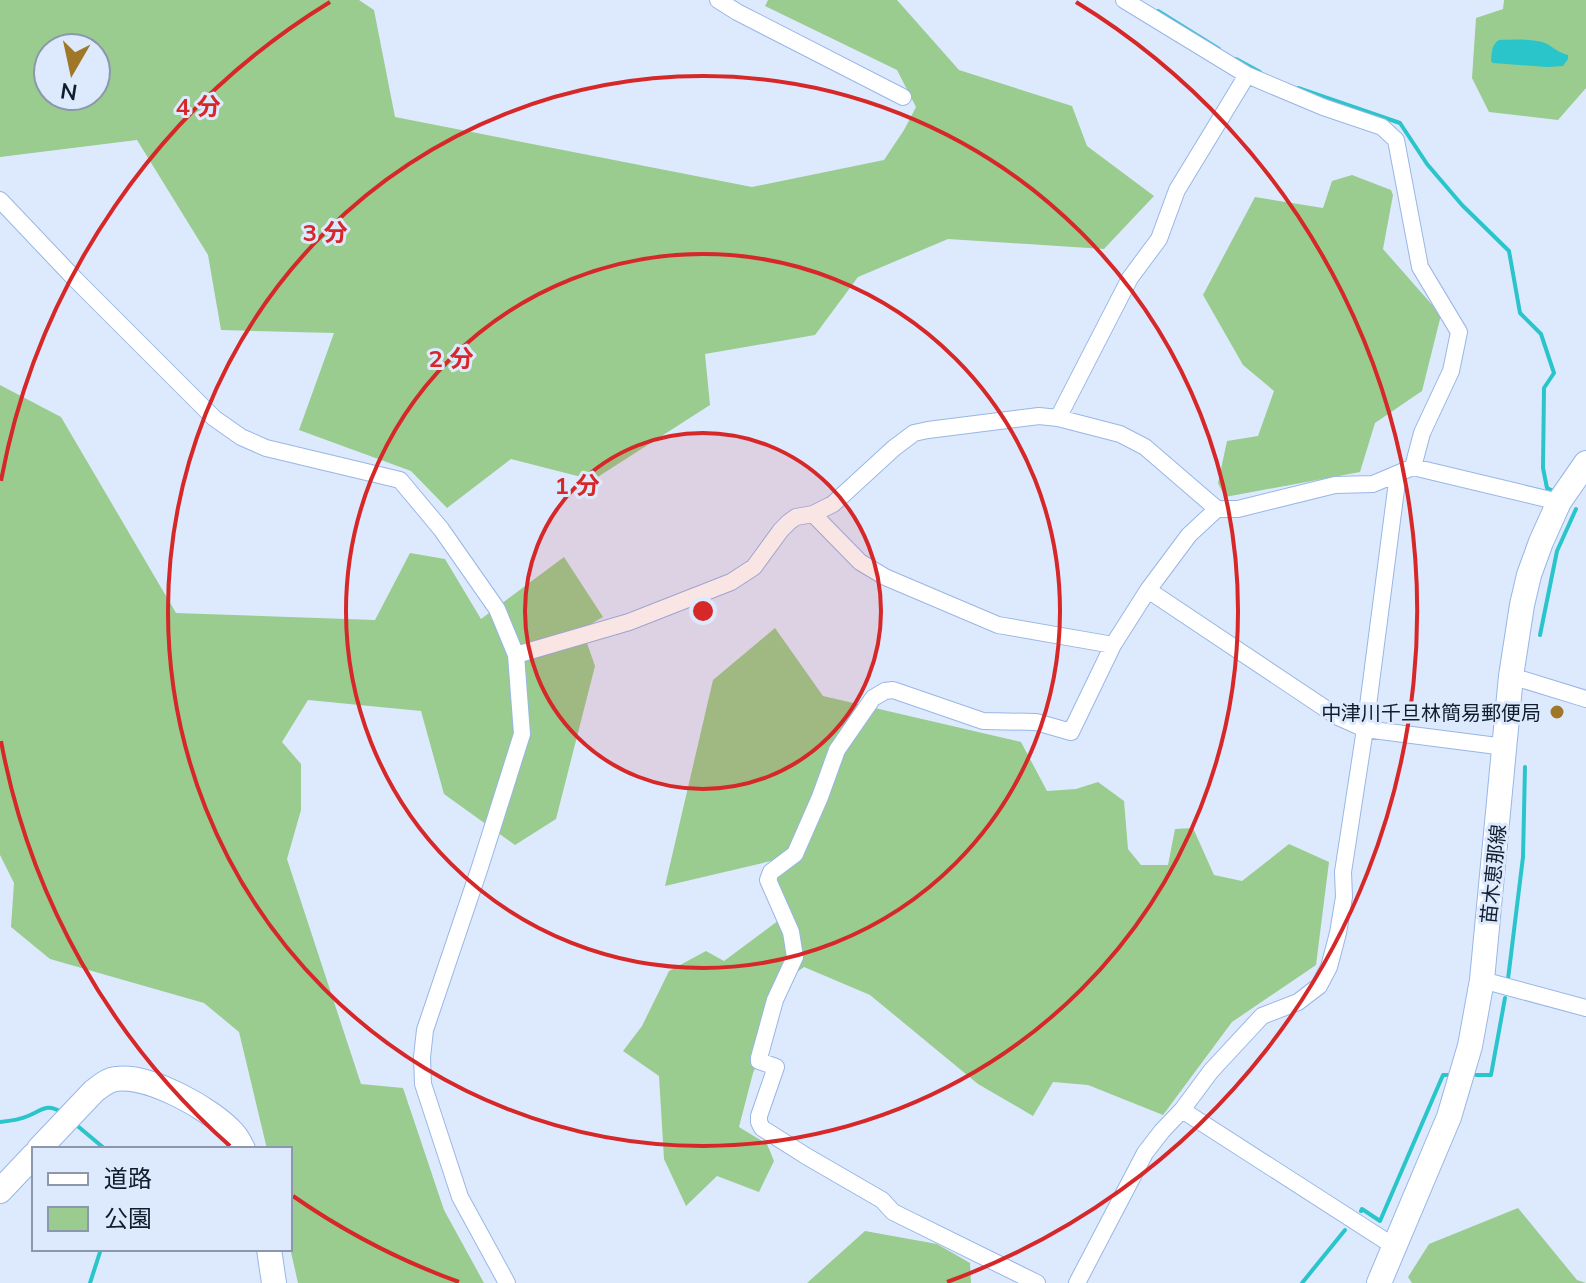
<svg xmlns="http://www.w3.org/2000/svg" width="1586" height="1283" font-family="Mulish,'Noto Sans JP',sans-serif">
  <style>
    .green { fill: #99cc8e; fill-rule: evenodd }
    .water { fill: #2ac4cb }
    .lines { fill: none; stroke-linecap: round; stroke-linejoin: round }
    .stream { stroke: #2ac4cb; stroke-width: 4 }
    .street-casing { stroke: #98b6e6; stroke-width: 18 }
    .secondary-casing { stroke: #98b6e6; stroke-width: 26 }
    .street { stroke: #fff; stroke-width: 16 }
    .secondary { stroke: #fff; stroke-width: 24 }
    .ring { fill: none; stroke: #d62828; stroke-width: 4 }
    .poi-dot { fill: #a07726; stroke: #ddeafe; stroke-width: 3 }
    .labels { text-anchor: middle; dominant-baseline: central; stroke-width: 6; stroke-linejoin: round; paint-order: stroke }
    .poi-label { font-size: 20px; fill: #111c2e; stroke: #ddeafe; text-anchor: end }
    .street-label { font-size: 20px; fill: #111c2e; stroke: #ddeafe }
    .centre { fill: #d62828; stroke: #ddeafe; stroke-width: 4 }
    .ring-label { font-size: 24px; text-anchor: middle; font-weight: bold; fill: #d62828; stroke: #ddeafe; stroke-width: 6; stroke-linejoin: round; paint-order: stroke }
  </style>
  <rect width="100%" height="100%" fill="#ddeafe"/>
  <path class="green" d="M0,0H359L374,10L395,117L752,187L884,160L904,130L916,107L897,70L765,6L768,0H897L959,70L1072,106L1087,146L1154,196L1104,249L948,239L858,277L815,335L705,354L710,405L593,480L511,459L447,508L411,471L299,430L334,333L221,330L208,255L137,140L0,157ZM48,48H96V96H48Z
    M1504,0H1586V88L1558,120L1489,112L1472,78L1476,18L1503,9Z
    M1352,175L1391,190L1393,195L1383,249L1441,315L1422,391L1375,423L1360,472L1225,497L1218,483L1227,441L1258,436L1274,391L1243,365L1203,295L1255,197L1323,208L1332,181Z
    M0,385L61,417L176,613L375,620L410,553L445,559L481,619L564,557L603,617L582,629L595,666L556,819L515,845L444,794L421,711L308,700L282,742L301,764V810L287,859L361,1084L403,1088L444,1210L484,1283H298L290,1248V1149H267L239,1032L204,1003L50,959L11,927L14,883L0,855Z
    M775,628L823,696L1021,742L1047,791L1076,789L1098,782L1124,801L1128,849L1141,865H1168L1175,829L1193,828L1214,875L1242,881L1289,844L1329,862L1316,965L1232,1022L1163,1115L1088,1085L1053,1082L1033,1116L978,1084L870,995L804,967L793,975L753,1073L739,1127L767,1144L774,1161L759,1192L717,1176L686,1206L664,1159L659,1076L623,1051L642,1026L669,971L706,951L724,961L787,914L771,861L665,886L713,680Z
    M1518,1208L1577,1280L1586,1283H1412L1408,1277L1429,1244Z
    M865,1231L937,1244L970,1263L971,1283H807Z"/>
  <path class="water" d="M1499,40C1513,40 1531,38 1545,43C1553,47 1559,53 1568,55V59L1563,66L1547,67L1493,63L1491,61C1492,53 1491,45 1499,40Z"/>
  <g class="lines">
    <path class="stream" d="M1158,11L1219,49
      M1236,59L1260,72
      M1298,88L1400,123L1427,164L1462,205L1509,251L1520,313L1541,334L1554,373L1544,388L1543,468L1547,488L1553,491
      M1540,635L1557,551L1576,509
      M1508,979L1523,857L1525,767
      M1476,1075H1491L1505,998
      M0,1122C10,1121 19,1120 28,1116C42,1110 47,1103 61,1112
      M74,1123L105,1149
      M1361,1211L1362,1209L1380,1221L1443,1075H1448
      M90,1283L101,1249
      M1302,1283L1345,1230"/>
    <g class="street-casing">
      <path id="street" d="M718,0L737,12L903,97
        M1124,0L1247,75L1323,107L1382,127L1396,140L1420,267L1459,332L1451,371L1422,433L1413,467
        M0,200L75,279L214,418L241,437L266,448L400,480L441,529L497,609L516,655L522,734L480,867L425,1030L422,1057L423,1084L460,1197L507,1283
        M1058,418L1130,278L1159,239L1177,190L1247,75
        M813,514L860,562L885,577L998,625L1113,645L1148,590L1189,535L1217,509
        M1148,590L1338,717L1365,729L1505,747
        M516,655L629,622L731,582L754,567L781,530L789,522L796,517L813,514L833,504L894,448L914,433L928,430L1039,416L1058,418L1120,434L1145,447L1217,509H1238L1335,485L1373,484L1413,467L1559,502
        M1511,676L1586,699
        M1482,980L1586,1008
        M1182,1110L1395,1247
        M1037,1283L893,1212L882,1200L806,1156L762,1128L759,1122V1116L776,1067L759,1061V1058L775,1000L795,957L791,932L768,880L771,872L795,854L820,797L837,750L873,698L885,691L893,690L983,721L1036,722L1071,732L1113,645
        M1077,1283L1145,1153L1162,1131L1182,1110L1211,1071L1262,1016L1298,1002L1319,986L1329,967L1338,933L1344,897L1343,872L1365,729L1398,474"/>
    </g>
    <g class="secondary-casing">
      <path id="secondary" d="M39,1149L94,1091C101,1086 107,1080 116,1079C148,1074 212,1109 233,1133C237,1137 240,1143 243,1149
        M0,1191L34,1155
        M269,1249L274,1283
        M1379,1283L1449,1117L1470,1046L1482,980L1511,676L1522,605L1529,575L1541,542L1559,502L1586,463"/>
    </g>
    <use href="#street" class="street"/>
    <use href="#secondary" class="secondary"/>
  </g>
  <circle cx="703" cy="611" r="178" fill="#d62828" fill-opacity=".12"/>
  <g class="ring">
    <circle cx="703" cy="611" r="178"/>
    <circle cx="703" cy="611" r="357"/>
    <circle cx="703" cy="611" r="535"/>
    <path d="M459 1282A714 714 0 0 1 293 1196M230 1146A714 714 0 0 1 1 741M1 481A714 714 0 0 1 330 2M1076 2A714 714 0 0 1 947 1282"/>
  </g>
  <circle class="poi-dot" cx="1557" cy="712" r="8"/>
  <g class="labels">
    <g class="poi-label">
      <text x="1541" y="712">中津川千旦林簡易郵便局</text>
    </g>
    <g class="street-label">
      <text transform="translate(1493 874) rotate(-84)">苗木恵那線</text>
    </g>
  </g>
  <circle cx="703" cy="611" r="12" class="centre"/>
  <g class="ring-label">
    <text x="198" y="115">4 分</text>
    <text x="325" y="241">3 分</text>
    <text x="451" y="367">2 分</text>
    <text x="577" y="494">1 分</text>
  </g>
  <rect x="32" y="1147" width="260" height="104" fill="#ddeafe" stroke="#8b98ab" stroke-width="2"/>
  <rect x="48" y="1173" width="40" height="12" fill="#ffffff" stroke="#8b98ab" stroke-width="2"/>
  <text x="104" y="1187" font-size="24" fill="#111c2e">道路</text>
  <rect x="48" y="1207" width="40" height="24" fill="#99cc8e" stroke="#8b98ab" stroke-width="2"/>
  <text x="104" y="1227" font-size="24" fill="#111c2e">公園</text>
  <g transform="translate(72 72) rotate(189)"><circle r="38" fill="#ddeafe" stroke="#8b98ab" stroke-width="2"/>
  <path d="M0-6L14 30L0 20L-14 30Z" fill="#a07726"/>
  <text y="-12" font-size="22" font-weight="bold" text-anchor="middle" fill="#111c2e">N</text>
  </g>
</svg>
